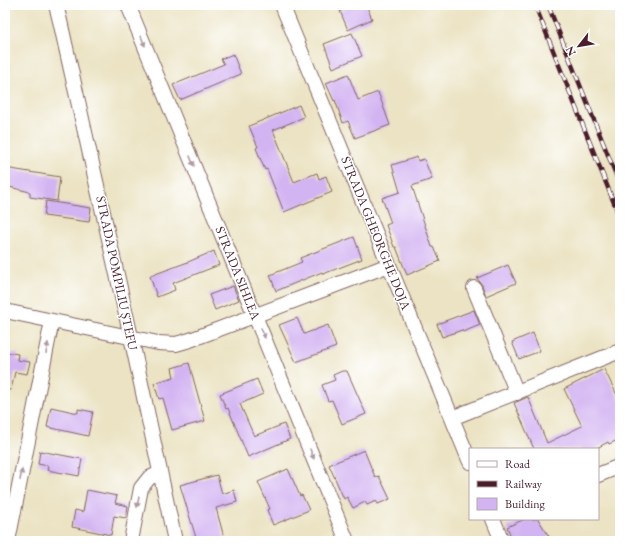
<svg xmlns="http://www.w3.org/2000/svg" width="625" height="546" font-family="'EB Garamond',serif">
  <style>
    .building { fill: #d3b4f2 }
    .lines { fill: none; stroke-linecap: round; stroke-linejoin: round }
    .minor-casing { stroke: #826460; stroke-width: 16 }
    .minor { stroke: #fff; stroke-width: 14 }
    .rail-casing { stroke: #4a1f2b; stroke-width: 4.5 }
    .rail { stroke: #fff; stroke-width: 3; stroke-dasharray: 9; stroke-linecap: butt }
    .oneway { fill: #ae9aa0 }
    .labels { text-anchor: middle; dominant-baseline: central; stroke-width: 3; stroke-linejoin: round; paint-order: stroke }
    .street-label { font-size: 13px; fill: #4a1f2b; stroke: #fff }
  </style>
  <rect width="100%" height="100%" fill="#fff"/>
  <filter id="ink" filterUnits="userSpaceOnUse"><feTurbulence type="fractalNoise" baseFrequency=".025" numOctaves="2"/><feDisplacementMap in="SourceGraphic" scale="8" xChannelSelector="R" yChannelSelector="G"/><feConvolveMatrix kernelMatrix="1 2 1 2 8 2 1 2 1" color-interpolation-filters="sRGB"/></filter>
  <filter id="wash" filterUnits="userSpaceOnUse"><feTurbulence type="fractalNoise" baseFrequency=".012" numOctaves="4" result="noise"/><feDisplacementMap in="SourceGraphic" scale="16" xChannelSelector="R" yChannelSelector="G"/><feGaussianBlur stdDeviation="0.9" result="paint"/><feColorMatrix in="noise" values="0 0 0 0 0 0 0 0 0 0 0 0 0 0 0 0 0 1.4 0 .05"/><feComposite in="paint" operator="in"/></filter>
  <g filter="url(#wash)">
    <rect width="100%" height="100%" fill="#ebe3c3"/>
    <g id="blocks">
      <path class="building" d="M354,5H366L372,19L348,30L340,11Z
        M352,33L362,56L333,68L324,44Z
        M233,54L241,74L180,100L173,85L224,64L221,59Z
        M348,74L358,100L378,92L390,125L355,138L348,121L343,123L335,100L334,101L326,83Z
        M299,105L304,117L273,130L294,182L317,173L319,179L326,176L332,192L284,212L267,169L265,170L256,148L258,147L249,126Z
        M417,157L418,161L424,159L432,179L412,186L432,247H434L440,261L407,275L396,247H394L386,225L391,223L382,198L400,192L392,165Z
        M5,168L60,177L57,201L30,197V192L5,186Z
        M46,201L91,208L89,222L44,216Z
        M354,237L362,259L323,274L322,272L276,291L270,275L302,262L300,258Z
        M214,251L219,265L173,283L175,290L157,297L150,276L188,262Z
        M508,265L516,283L486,296L482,285L477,278Z
        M233,286L239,300L215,310L209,295Z
        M474,310L480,325L463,332L462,330L442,337L437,324Z
        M297,318L304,334L328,325L336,347L296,362L279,325Z
        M533,333L540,351L519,359L512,342Z
        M5,352L18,354L17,360L30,362L27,374L15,372L11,390H5Z
        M189,363L205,421L172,430L163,398L159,399L154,383L174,377L172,368Z
        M604,369L620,401V439L609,444L608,442L595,449H534L514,403L528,397L547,443L582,426L564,389Z
        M342,371H347L366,414L342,424L332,400L328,401L322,385L335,380L333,375Z
        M257,379L263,394L240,404L254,436L284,424L290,439L248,457L228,408L226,409L220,394Z
        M51,407L78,413V409L93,412L88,436L47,427Z
        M364,450L375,477L379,476L390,499L378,504L376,501L367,505L365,502L353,508L347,497L344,499L329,465Z
        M40,451L82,459L79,476L47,470L48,466L38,464Z
        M288,469L300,496L302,495L309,510L273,525L267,510L270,509L258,482Z
        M217,475L222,494L234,490L237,502L216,508L225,541H197L180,485Z
        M87,490L117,496L115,503L128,506L126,518L114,516L111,535L72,527L75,510L83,512Z
        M525,519H538L552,541H513L507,527Z"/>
    </g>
  </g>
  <g filter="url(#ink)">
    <use href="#blocks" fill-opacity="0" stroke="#826460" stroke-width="1"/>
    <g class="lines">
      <g class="minor-casing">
        <path id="minor" d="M56,5L60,21L131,337L175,541
          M128,5L347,541
          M282,5L470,462
          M474,288L517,393
          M5,311L158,343L176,344L190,340L389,265
          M452,418L620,351
          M598,475L620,466
          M493,519L502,541
          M8,541L52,321
          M131,541L141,488L149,478L160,473"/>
      </g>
      <use href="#minor" class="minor"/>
      <g class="rail-casing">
        <path id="rail" d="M535,5L620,218
          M548,5L620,185"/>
      </g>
      <use href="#rail" class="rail"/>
    </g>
    <defs><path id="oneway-solid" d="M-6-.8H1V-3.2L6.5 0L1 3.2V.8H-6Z"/></defs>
    <g class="oneway">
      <use href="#oneway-solid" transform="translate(143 41) rotate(68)"/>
      <use href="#oneway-solid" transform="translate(192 161) rotate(68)"/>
      <use href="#oneway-solid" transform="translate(263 333) rotate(68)"/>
      <use href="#oneway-solid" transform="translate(47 348) rotate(-79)"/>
      <use href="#oneway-solid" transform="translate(312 454) rotate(68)"/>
      <use href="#oneway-solid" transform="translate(21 475) rotate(-79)"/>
      <use href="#oneway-solid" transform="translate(138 502) rotate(101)"/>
    </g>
  </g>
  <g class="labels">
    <g class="street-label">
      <text transform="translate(376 233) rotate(68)">STRADA GHEORGHE DOJA</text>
      <text transform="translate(117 273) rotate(78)">STRADA POMPILIU ȘTEFU</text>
      <text transform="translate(238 273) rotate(68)">STRADA SIHLEA</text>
    </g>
  </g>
  <rect width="625" height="546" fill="none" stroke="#fff" stroke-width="20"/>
  <rect x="469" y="448" width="130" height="72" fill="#ffffff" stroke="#b7a5aa"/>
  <rect x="477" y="461" width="20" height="6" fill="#ffffff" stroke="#b7a5aa"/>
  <text x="505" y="468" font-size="12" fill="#4a1f2b">Road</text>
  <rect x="477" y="481" width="20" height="6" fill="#4a1f2b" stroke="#b7a5aa"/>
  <text x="505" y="488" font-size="12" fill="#4a1f2b">Railway</text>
  <rect x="477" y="498" width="20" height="12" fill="#d3b4f2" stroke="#b7a5aa"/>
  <text x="505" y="508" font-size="12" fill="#4a1f2b">Building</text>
  <g transform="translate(579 46) rotate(239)" stroke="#ffffff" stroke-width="3" paint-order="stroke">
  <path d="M0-3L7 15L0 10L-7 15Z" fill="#4a1f2b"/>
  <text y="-6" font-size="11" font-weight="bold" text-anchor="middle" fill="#4a1f2b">N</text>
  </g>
</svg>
